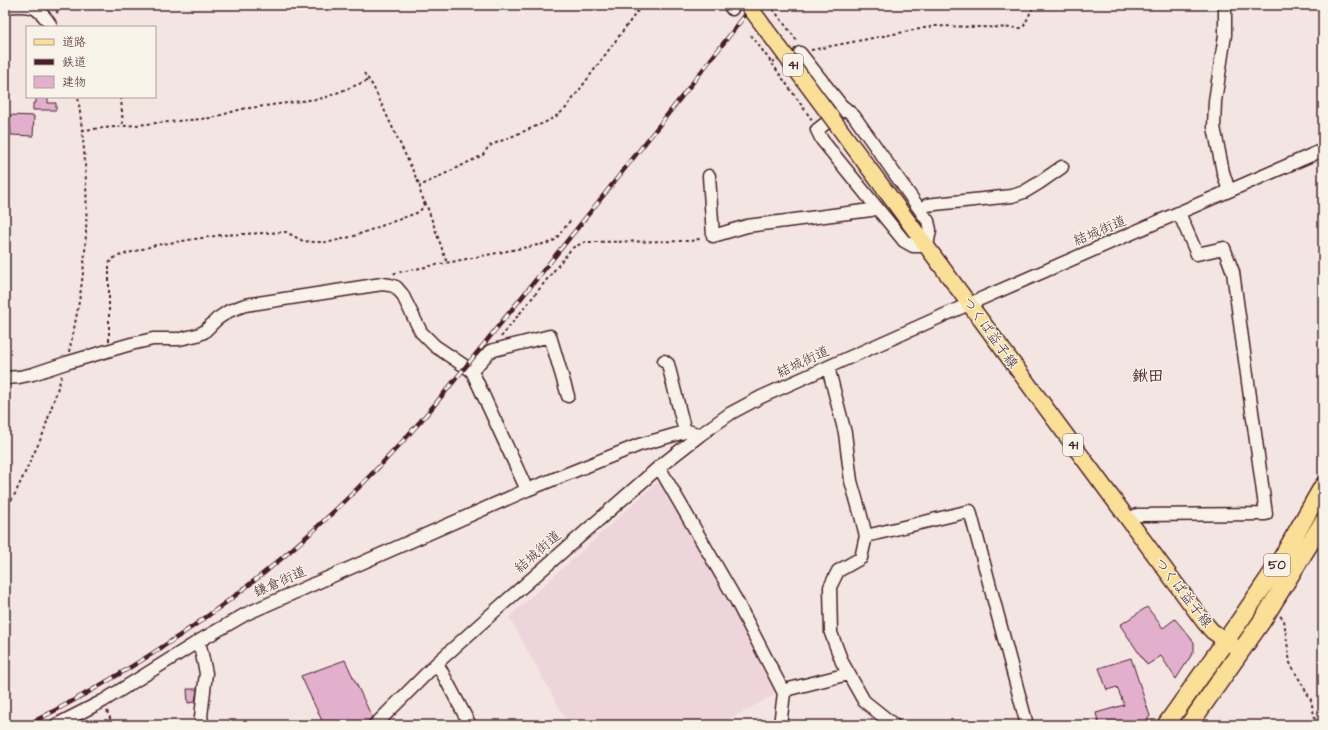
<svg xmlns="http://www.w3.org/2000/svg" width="1328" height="730" font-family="'Architects Daughter','Klee One',sans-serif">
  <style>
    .built { fill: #eed5db }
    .building { fill: #e2afcc; stroke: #4a1f2b }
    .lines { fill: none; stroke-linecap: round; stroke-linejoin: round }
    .minor-casing { stroke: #4a1f2b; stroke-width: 15 }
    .major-casing { stroke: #4a1f2b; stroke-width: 18 }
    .highway-casing { stroke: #4a1f2b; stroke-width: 20 }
    .path { stroke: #4a1f2b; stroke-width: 2; stroke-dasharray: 3 3; stroke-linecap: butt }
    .minor { stroke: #f7f3e8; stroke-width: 12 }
    .major { stroke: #fadf96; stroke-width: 15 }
    .highway { stroke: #fadf96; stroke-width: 17 }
    .rail-casing { stroke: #4a1f2b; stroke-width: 4.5 }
    .rail { stroke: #f7f3e8; stroke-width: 3; stroke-dasharray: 9; stroke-linecap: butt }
    .major-bridge-casing { stroke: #4a1f2b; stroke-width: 18; stroke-linecap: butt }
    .major-bridge { stroke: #fadf96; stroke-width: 15 }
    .labels { text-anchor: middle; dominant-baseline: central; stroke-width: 3; stroke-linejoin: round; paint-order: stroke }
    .shield { fill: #f7f3e8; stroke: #7e5f64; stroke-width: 1 }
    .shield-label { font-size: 13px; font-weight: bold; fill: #4a1f2b }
    .street-label { font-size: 14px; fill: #4a1f2b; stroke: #f7f3e8 }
    .quarter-label { font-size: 16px; font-weight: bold; fill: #4a1f2b; stroke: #f7f3e8 }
  </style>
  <rect width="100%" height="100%" fill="#f3e5e2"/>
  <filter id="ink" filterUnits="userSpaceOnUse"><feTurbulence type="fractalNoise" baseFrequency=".025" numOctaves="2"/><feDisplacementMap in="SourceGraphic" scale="8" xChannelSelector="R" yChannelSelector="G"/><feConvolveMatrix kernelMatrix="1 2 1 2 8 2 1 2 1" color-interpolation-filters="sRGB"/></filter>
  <g filter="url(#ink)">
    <path class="built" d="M662,478L781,691L719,725H569L509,617Z"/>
    <path class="building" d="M36,97H48V103H56V110H33V103H36Z
      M10,115L34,116L33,136L11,135Z
      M1147,607L1163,628L1175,619L1194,642V651L1176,679L1161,656L1147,665L1120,625Z
      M1131,658L1150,716L1143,725H1099L1096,713L1124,705L1117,687L1107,690L1099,668Z
      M345,660L372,717L364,725H324L301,676Z
      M187,689H197L195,702L188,703Z"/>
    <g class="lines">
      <g class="minor-casing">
        <path id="minor" d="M729,5L732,9
          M1225,5V35L1215,101L1214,127L1223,172L1229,191
          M5,7C13,6 26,5 34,8C40,11 49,21 51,27
          M800,53L841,105L854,116L928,221L930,230L927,246H913L904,241L822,140L817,130L845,108
          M709,176L713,236L747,226L871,210L877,208
          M921,210L927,205L935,204L1012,196L1024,192L1039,183L1062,167
          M664,361L668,364L685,432
          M828,367L845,433L851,481L861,516L866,536L861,558L838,571L830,587L831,633L842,662L864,701L894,725
          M472,371L490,351L550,336L568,396
          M5,378L19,377L33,374L66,363L131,344L153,339H180L197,335L204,332L217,319L229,311L245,305L382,284L390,285L396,287L402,294L421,332L435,346L472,371L527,490
          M659,467L736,600L784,693
          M1127,519L1137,515L1266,514L1233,272L1224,248L1197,254L1179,213
          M866,536L970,511L1027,725
          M199,641L206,673L201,717L203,725
          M437,663L470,725
          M56,725L103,701L199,641L246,614L527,490L639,445L688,431L700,435
          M375,725L437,663L496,610L659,467L700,435L731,413L761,397L828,367L969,304L1323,150
          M780,725L784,693L789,689L848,674"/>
      </g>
      <g class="major-casing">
        <path id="major" d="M837,125L1204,622L1212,631L1241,651"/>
      </g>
      <g class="highway-casing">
        <path id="highway" d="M1166,725L1241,619L1279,563L1323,486
          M1189,725L1262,621L1323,522"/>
      </g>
      <path class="path" d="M54,5L58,14
        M773,9L795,38L797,42
        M751,35L771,62
        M811,50L935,26L1023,28L1034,5
        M775,61L771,62L812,120
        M364,73L373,86L420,186
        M121,97L123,127
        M82,130L211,118L242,109L324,98L369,80
        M425,202L428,209L447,263
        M394,274L395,273L548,243L555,240L570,221
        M501,337L572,248L585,242L691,241L702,238
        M109,341V263L115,257L156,245L221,235L286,232L303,241L314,242H330L354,236L419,212C430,200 419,199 420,186L424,184L483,155L489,146L546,122L558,115L566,108L642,5
        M69,352C78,312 85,272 86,231C88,186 84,141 78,97
        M5,511L15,494L43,434L62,375
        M1280,616L1284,620L1290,663L1311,700L1316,725
        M107,711L113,725"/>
      <use href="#minor" class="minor"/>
      <use href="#major" class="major"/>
      <use href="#highway" class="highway"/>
      <g class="rail-casing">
        <path id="rail" d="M27,725C118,679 204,624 282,558C333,515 382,466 426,415C457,378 487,340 518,302C597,204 676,105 753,5"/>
      </g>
      <use href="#rail" class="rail"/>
      <g class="major-bridge-casing">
        <path id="major-bridge" d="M748,5L837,125"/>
      </g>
      <use href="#major-bridge" class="major-bridge"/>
    </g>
  </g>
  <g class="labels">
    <g class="shield">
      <rect x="783" y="54" width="20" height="22" rx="3"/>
      <rect x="1063" y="434" width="20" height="22" rx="3"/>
      <rect x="1264" y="554" width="26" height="22" rx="3"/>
    </g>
    <g class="shield-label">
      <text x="793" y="65">41</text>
      <text x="1073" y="445">41</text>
      <text x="1277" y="565">50</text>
    </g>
    <g class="street-label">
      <text transform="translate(1100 231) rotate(-23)">結城街道</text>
      <text transform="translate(990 333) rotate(54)">つくば益子線</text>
      <text transform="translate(803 362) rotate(-25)">結城街道</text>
      <text transform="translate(538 552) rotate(-41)">結城街道</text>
      <text transform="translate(280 582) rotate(-24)">鎌倉街道</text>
      <text transform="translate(1183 593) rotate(52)">つくば益子線</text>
    </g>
    <g class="quarter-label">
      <text x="1148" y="376">鍬田</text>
    </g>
  </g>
  <rect width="1328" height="730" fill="none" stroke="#f7f3e8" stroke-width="20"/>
  <rect x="10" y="10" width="1308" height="710" fill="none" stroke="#4a1f2b" stroke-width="1.5" filter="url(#ink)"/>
  <rect x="26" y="26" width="130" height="72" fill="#f7f3e8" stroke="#b29e9c"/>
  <rect x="34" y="39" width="20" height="6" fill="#fadf96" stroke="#b29e9c"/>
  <text x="62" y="46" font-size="12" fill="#4a1f2b">道路</text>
  <rect x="34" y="59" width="20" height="6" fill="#4a1f2b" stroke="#b29e9c"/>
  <text x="62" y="66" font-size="12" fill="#4a1f2b">鉄道</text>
  <rect x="34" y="76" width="20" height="12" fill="#e2afcc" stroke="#b29e9c"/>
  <text x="62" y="86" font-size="12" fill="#4a1f2b">建物</text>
</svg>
